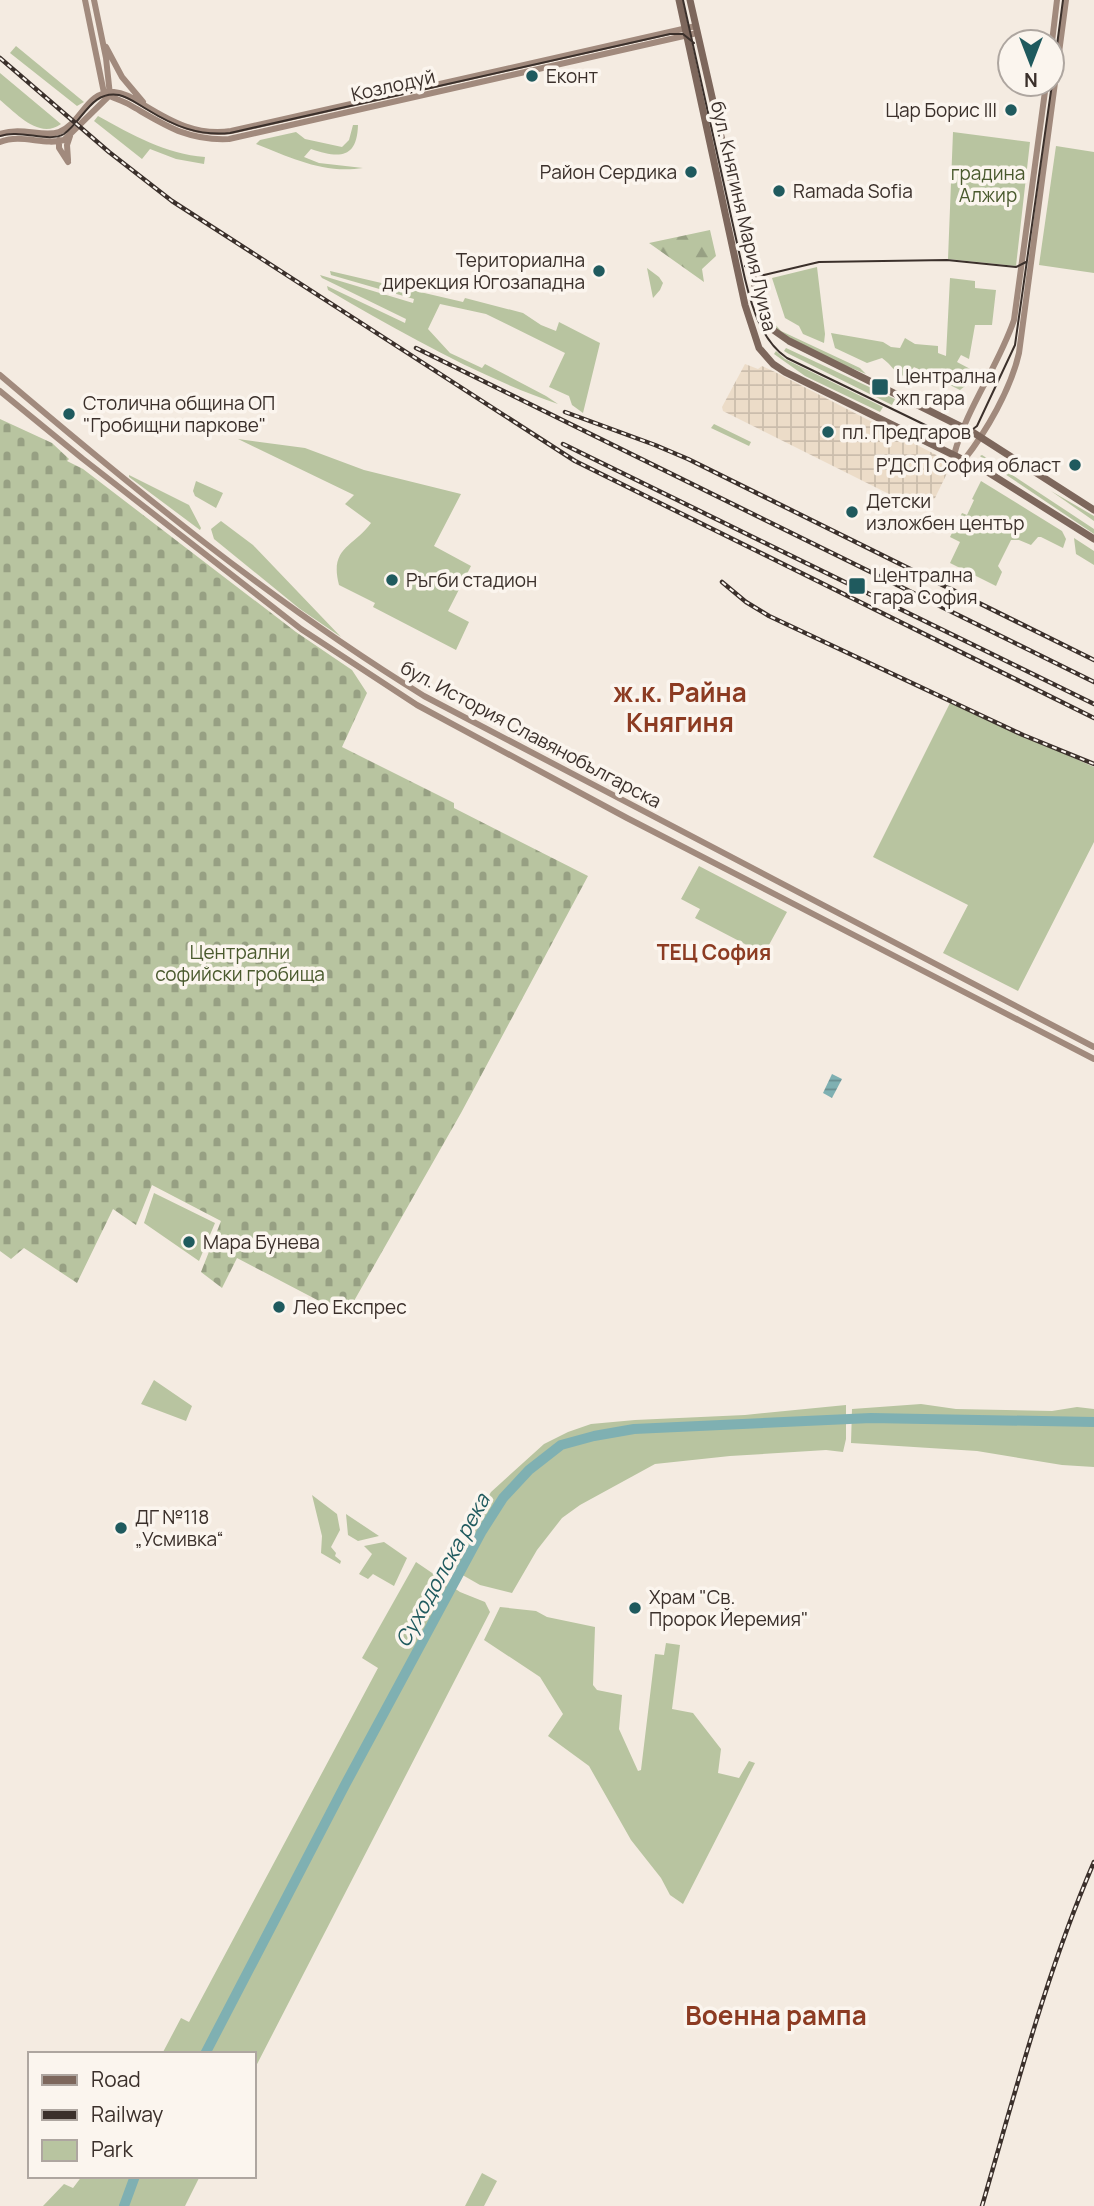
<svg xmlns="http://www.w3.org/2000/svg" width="1094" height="2206" font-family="Manrope,sans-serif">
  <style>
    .green { fill: #b8c4a0 }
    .forest { fill: url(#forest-firs) }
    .cemetery { fill: url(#cemetery-stones) }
    .plaza { fill: url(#plaza-grid) }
    .water { fill: url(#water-rules) }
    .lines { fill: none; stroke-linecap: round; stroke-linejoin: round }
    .river { stroke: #7fb0b2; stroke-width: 10 }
    .secondary { stroke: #a18a7d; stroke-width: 6 }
    .primary { stroke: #7d675c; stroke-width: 7 }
    .tram { stroke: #3b302b; stroke-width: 2 }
    .rail-casing { stroke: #3b302b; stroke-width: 4.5 }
    .rail { stroke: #fbf5ee; stroke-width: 2; stroke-dasharray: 5; stroke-linecap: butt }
    .poi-dot { fill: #1f5a5e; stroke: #fbf5ee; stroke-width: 2.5 }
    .labels { text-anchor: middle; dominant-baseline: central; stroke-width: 7; stroke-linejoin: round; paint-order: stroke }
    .poi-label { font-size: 19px; fill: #3b302b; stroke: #fbf5ee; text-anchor: start }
    .street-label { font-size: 19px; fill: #3b302b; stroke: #fbf5ee }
    .park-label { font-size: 19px; fill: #4a5a2e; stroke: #fbf5ee }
    .neighbourhood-label { font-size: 21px; font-weight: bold; fill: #8c3b22; stroke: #fbf5ee }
    .water-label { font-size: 21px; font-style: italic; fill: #1f5a5e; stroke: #fbf5ee }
    .district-label { font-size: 26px; font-weight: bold; fill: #8c3b22; stroke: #fbf5ee }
  </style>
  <defs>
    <pattern id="forest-firs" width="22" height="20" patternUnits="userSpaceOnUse" patternTransform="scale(1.75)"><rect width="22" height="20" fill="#b8c4a0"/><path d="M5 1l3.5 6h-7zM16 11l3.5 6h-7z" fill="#97a083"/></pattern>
    <pattern id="cemetery-stones" width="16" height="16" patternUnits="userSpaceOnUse" patternTransform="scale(1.75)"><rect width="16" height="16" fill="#b8c4a0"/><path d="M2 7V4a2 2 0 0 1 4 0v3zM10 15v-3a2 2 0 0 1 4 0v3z" fill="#97a083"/></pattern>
    <pattern id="plaza-grid" width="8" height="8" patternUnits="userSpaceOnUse" patternTransform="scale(1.75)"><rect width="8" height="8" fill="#ecdcc8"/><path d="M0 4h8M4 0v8" fill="none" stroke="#cbbdac"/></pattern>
    <pattern id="water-rules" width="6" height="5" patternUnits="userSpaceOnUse" patternTransform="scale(1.75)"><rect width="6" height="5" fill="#7fb0b2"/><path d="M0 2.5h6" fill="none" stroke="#699091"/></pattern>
  </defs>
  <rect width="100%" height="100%" fill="#f4ebe1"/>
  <path class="green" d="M16,46L84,102L77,106L10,53Z
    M0,73L61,124C39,140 16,113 0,100Z
    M98,116C132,135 166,154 205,157L204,164L176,159L150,149L142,159L94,121Z
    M353,125H358C357,160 338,158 311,149L304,157L319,163L363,168C323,174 292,158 256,144L260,140L296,132L305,139L342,147L349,140Z
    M953,132L1030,142L1016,266L948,259Z
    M1056,146L1094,152V273L1039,265Z
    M734,162L737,163L762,274L757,272L732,164Z
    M817,267L825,334L824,343L803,334L799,326L785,318L772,278Z
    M647,268L659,277L663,283L660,290L653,298Z
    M330,271L463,302L465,298L523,313L541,325L556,331L559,322L596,341L600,343L583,413L572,405L569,396L549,387L565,353L486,314L440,304L428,329L450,353L482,368L485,364L546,396L558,404C477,376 402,333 328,290L327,286L405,323L406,319L322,278L320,275L413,303L414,299L331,275Z
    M950,278L975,281V288L996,290L992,325H975L969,359L961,355L957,362L976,372L970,382L960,390L914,367L906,377C894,373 892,365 882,358L867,363L835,348L831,333L883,342L891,347L900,348L905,338L915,344L938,346V353L946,356Z
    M764,284L774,323L781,331L860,368L866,374C846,366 786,341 774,326C766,316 764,301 762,289Z
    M786,348L895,399L892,405L789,354L784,351Z
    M776,351L785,359L883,407L880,412L805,376L774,354Z
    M714,424L751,442L749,446L711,428Z
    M238,439L305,448L364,470L461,494L434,546L471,566L448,611L469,622L456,650L373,607L375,603L339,585C329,547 354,547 371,523L345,504L354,495Z
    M982,455L1094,529V534L984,460L980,456Z
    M129,475L189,505L201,528L200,530L129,477Z
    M196,481L223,493L216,508L195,496L193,491Z
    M981,481L1062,531L1066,539L1063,548L1041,537H1038L1031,545L1019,540H1011L998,566L1002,572L996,586L950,563L960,542L950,537L962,513L967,515L974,500L972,499Z
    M1051,491L1094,516V521Z
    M221,521L253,545L341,637L300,609L214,539L211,529Z
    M1074,538L1094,551V565L1076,554Z
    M950,703L1094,767V842L1018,991L943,953L968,905L873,857Z
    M699,866L787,912L764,954L695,918L700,909L681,899Z
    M154,1193L215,1223L199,1261L144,1223Z
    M154,1380L192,1406L186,1421L141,1404Z
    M921,1404L956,1409L1052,1411L1077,1407L1094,1409V1467L1062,1465L977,1451L851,1443L852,1409Z
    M846,1405V1439L843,1452L826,1450L730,1456L655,1464L580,1505L562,1518L537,1550L512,1593L480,1585L452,1569L469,1530L491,1492L544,1444L568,1432L591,1424L635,1420L745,1415Z
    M312,1495L337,1514L340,1530L331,1547L336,1553L335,1556L341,1561L340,1564L321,1553L322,1536Z
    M346,1514L379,1536L358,1541L348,1535Z
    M384,1542L407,1558L394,1586L373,1574L368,1579L359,1574L372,1554L364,1546Z
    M416,1562L460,1592L485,1602L490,1612L254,2070V2054H162L181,2018L189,2022L378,1668L362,1658Z
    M500,1607L536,1611L547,1617L595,1627L593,1685L597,1690L622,1695L619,1729L638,1771L641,1770L655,1654L664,1655L666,1643L680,1645L672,1709L693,1713L721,1749L718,1773L739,1778L749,1761L755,1763L683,1904L670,1895L661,1878L631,1840L589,1766L548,1736L563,1714L540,1677L484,1640Z
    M482,2173L497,2181L484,2206H465Z
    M82,2176H200L185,2206H43L64,2184L73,2188Z"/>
  <path class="forest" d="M710,230L716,256L702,269L704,282L649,243Z"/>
  <path class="cemetery" d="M0,419L52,443L69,459L67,461L83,469L296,632L352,670L367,693L342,747L454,803V808L588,876L461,1113L346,1315L237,1258L222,1288L201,1272L221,1221L152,1185L136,1225L113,1209L77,1283L24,1248L11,1259L0,1251Z"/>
  <path class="plaza" d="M745,364L758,369L762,366L775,372L950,462L951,465L935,498L926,505L913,506L723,411L722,407Z"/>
  <path class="water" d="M832,1074L842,1079L832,1098L823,1093Z"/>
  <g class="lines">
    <path class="river" d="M205,2054L345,1785L482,1531L503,1498L529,1470L561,1445L594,1436L634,1429L871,1418L1094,1422
      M124,2206L135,2176"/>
    <path class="secondary" d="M85,0L104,93C112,98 121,100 130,105C165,125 187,141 229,139L697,33
      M1052,42L1057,0
      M106,47L122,77L143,102
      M0,134C22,126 43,138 59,132C82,123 86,91 114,92C126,93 135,100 144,105C172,122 197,136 231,131L696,26
      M59,140V148L68,162
      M0,142C22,133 43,146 64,140L110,95L106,58L94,0
      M68,160L67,145L70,136
      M0,375C135,490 273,603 424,696L1094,1047
      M0,391L83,459L301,629L417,705L627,818L1094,1059
      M954,455C967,407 998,367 1014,320L1046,84
      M964,460C986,432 1011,389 1019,353L1066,0"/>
    <path class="primary" d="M679,0L745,305L759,348L773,364L785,372L986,471L1094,539
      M690,0L760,308L769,327L789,341L974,433L1094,510"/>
    <path class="tram" d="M683,0L745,279C752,308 762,341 787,358L950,437L964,436L977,426L1015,345L1052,84
      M1052,83L1063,0
      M0,136C20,129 49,143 64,134C83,121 91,90 119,95C129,97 139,105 148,110C174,126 198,136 230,133L670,34H683L694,43
      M745,266L752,273L764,275L819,262L947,260L1016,267L1026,262"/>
    <g class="rail-casing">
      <path id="rail" d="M0,58L109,152L172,201L575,461L1094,718
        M416,348L1094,682
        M565,412L655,445L688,459L1094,660
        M563,444L1094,704
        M722,582L746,602L769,616L1023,735L1094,764
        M982,2206C1016,2090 1046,1973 1094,1862"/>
    </g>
    <use href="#rail" class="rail"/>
  </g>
  <g class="poi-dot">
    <circle cx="532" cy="76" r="7"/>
    <circle cx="1011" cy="110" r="7"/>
    <circle cx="691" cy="172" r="7"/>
    <circle cx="779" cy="191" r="7"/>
    <circle cx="599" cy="271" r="7"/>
    <rect x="871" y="378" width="18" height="18" rx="3.5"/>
    <circle cx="69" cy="414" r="7"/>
    <circle cx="828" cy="432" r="7"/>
    <circle cx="1075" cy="465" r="7"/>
    <circle cx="852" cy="512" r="7"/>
    <circle cx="392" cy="580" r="7"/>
    <rect x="848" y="577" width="18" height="18" rx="3.5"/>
    <circle cx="189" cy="1242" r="7"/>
    <circle cx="279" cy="1307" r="7"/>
    <circle cx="121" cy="1528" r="7"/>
    <circle cx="635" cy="1608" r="7"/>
  </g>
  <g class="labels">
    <g class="poi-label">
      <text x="546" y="76">Еконт</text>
      <text x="997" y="110" text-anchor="end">Цар Борис III</text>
      <text x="677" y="172" text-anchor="end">Район Сердика</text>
      <text x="793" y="191">Ramada Sofia</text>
      <text x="585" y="260" text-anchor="end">Териториална<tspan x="585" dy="22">дирекция Югозападна</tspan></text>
      <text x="896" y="376">Централна<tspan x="896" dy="22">жп гара</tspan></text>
      <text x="83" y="403">Столична община ОП<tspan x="83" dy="22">"Гробищни паркове"</tspan></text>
      <text x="842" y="432">пл. Предгаров</text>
      <text x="1061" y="465" text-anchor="end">Р'ДСП София област</text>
      <text x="866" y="501">Детски<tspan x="866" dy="22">изложбен център</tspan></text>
      <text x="873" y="575">Централна<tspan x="873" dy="22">гара София</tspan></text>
      <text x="406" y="580">Ръгби стадион</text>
      <text x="203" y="1242">Мара Бунева</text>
      <text x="293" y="1307">Лео Експрес</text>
      <text x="135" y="1517">ДГ №118<tspan x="135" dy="22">„Усмивка“</tspan></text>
      <text x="649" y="1597">Храм "Св.<tspan x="649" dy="22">Пророк Йеремия"</tspan></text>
    </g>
    <g class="street-label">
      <text transform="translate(393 85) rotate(-13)">Козлодуй</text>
      <text transform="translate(744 216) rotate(77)">бул. Княгиня Мария Луиза</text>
      <text transform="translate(531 734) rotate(28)">бул. История Славянобългарска</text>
    </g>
    <g class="park-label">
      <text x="988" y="173">градина<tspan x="988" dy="22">Алжир</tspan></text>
      <text x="240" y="952">Централни<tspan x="240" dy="22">софийски гробища</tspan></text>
    </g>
    <g class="neighbourhood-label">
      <text x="714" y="952">ТЕЦ София</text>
    </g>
    <g class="water-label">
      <text transform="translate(442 1570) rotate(-61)">Суходолска река</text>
    </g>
    <g class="district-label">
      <text x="680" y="692">ж.к. Райна<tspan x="680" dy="30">Княгиня</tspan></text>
      <text x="776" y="2015">Военна рампа</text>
    </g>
  </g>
  <rect x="28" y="2052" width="228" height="126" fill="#fbf5ee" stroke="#aea6a0" stroke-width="2"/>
  <rect x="42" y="2075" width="35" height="10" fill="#7d675c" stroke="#aea6a0" stroke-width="2"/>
  <text x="91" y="2087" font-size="21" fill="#3b302b">Road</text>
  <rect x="42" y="2110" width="35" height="10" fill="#3b302b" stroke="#aea6a0" stroke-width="2"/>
  <text x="91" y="2122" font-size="21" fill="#3b302b">Railway</text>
  <rect x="42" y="2140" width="35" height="21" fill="#b8c4a0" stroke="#aea6a0" stroke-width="2"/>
  <text x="91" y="2157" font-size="21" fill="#3b302b">Park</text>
  <g transform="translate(1031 63) rotate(180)"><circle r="33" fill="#fbf5ee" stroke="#aea6a0" stroke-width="2"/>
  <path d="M0-5L12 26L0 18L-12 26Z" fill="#1f5a5e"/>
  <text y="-10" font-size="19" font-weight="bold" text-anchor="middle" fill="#3b302b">N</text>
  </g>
</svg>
